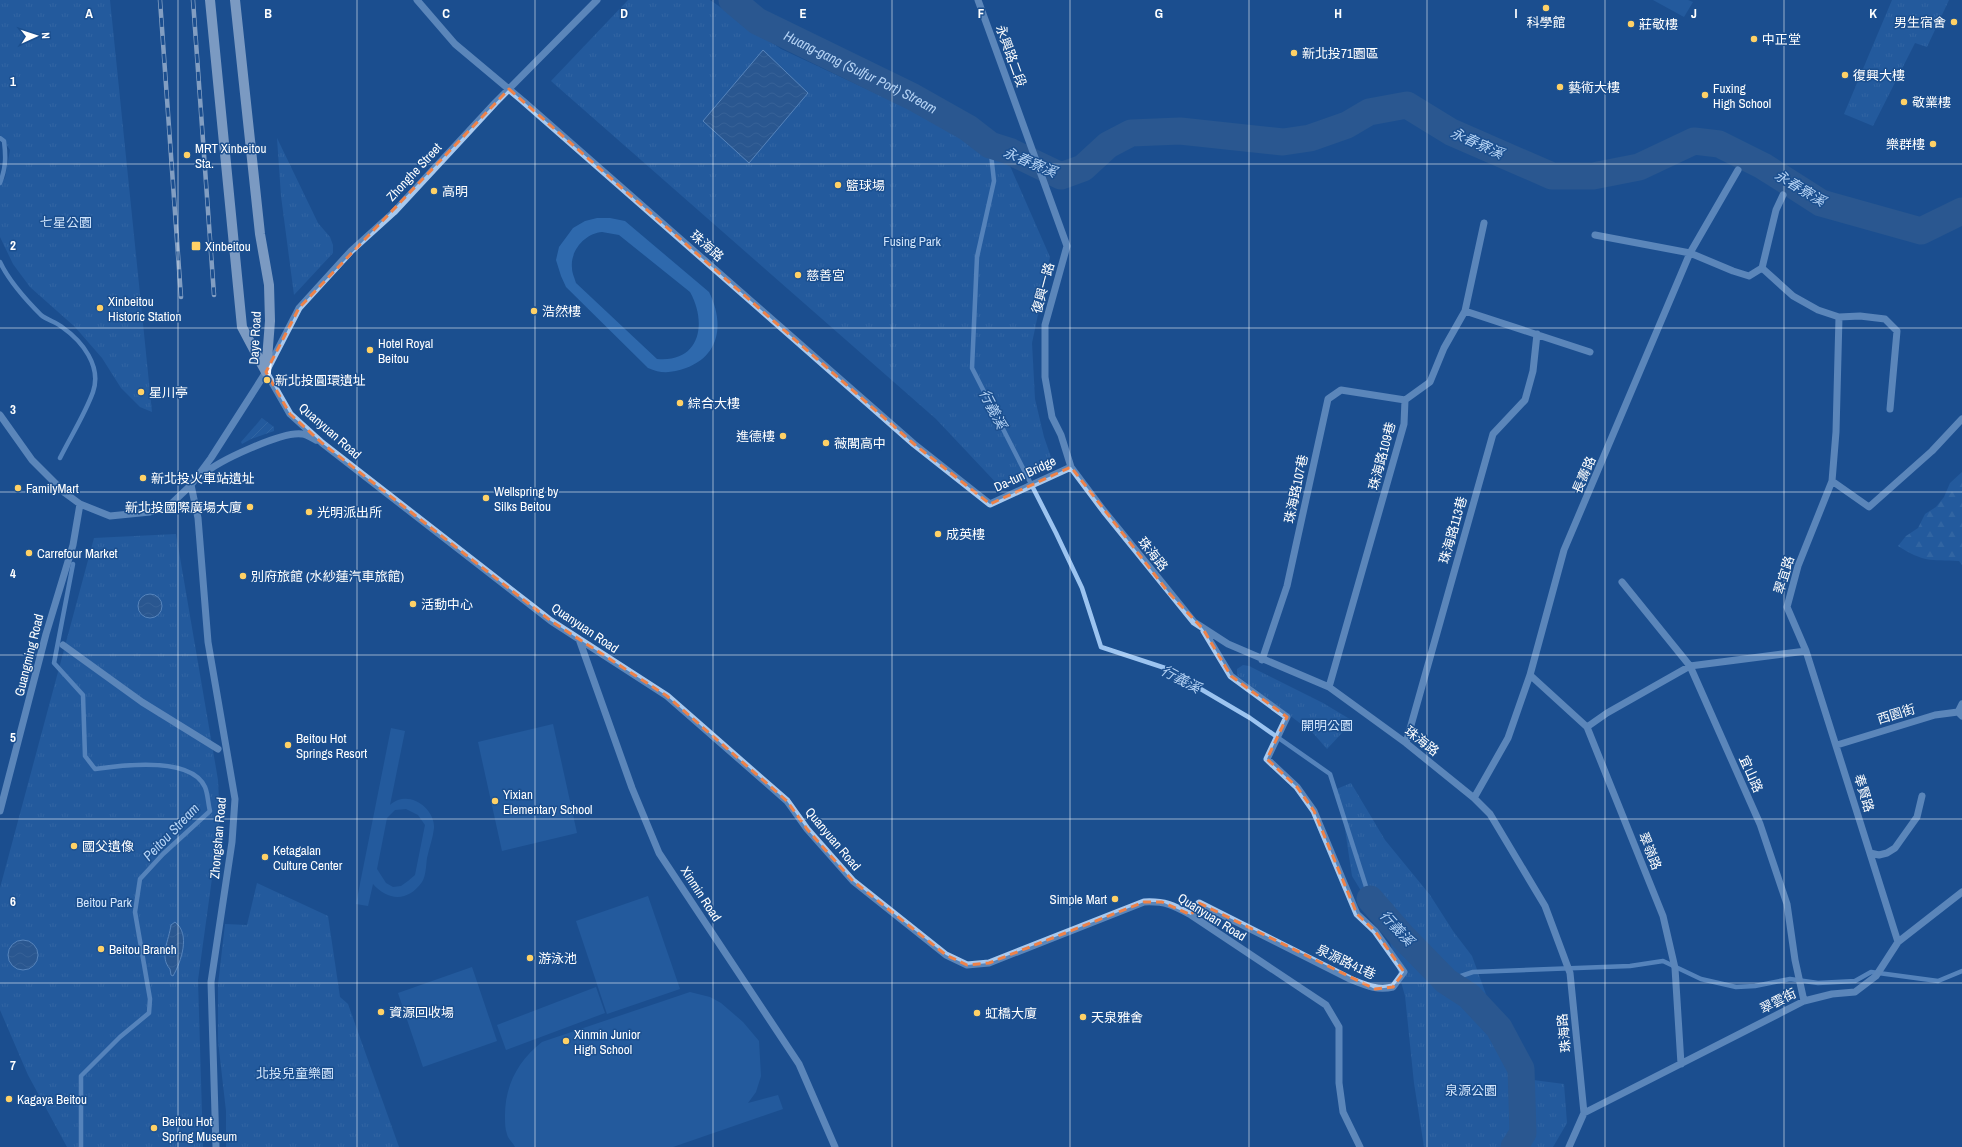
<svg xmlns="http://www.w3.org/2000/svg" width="1962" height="1147" font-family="'Archivo Narrow','Noto Sans TC',sans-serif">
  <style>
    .grass { fill: #2e69ad; fill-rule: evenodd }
    .forest { fill: url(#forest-firs) }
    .park { fill: url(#park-tufts) }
    .garden { fill: url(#garden-furrows) }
    .water { fill: url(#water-waves); stroke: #9cc4f0 }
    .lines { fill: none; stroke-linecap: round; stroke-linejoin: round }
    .stream { stroke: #9cc4f0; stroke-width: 4.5 }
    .river { stroke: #3c6290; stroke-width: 27 }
    .minor { stroke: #a9c9ee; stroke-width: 7 }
    .major { stroke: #f0f6ff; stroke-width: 10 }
    .rail-casing { stroke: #fff; stroke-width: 4.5 }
    .rail { stroke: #1b4f8f; stroke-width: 3; stroke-dasharray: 9; stroke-linecap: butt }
    .marked { fill: none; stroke: #ee8249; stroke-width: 3; stroke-dasharray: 8 5; stroke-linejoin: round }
    .grid { fill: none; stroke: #fff; stroke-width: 1; stroke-opacity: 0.55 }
    .poi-dot { fill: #ffd166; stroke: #1b4f8f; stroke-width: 1.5 }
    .labels { text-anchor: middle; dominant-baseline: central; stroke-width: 3; stroke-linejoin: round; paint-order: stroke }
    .poi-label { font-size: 13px; fill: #fff; stroke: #1b4f8f; text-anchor: start }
    .street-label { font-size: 13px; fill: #fff; stroke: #1b4f8f }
    .park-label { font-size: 13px; fill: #cfe3fa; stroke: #1b4f8f }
    .water-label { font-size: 14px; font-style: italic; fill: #b5d3f5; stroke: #1b4f8f }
    .grid-label { font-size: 13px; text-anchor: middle; font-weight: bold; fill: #fff; stroke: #1b4f8f; stroke-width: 3; stroke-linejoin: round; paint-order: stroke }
  </style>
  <defs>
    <pattern id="forest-firs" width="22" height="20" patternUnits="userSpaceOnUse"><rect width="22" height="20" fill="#2e69ad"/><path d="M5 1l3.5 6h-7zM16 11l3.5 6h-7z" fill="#4d80b9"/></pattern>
    <pattern id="park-tufts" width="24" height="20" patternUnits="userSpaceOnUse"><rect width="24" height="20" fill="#2e69ad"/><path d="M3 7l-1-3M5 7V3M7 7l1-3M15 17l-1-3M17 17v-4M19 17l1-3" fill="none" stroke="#4d80b9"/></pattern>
    <pattern id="garden-furrows" width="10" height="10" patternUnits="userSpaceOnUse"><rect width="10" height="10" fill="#2e69ad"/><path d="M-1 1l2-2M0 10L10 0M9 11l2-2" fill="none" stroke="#4d80b9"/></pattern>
    <pattern id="water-waves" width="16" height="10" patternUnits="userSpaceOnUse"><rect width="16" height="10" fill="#3c6290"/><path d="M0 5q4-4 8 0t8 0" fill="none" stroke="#597aa1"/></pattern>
  </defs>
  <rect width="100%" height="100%" fill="#1b4f8f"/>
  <path class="grass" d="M1653,0H1688L1693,2L1684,17Z
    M597,218H610L625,221L709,292C724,322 721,355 686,368C672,373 661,374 648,368L566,287L561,276L556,260L559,247L573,228L585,221ZM602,232L619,235L690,292C707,322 701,363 657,359L576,283C575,279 572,273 572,268C570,250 586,233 602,232Z
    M553,724L577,833L502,851L478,742Z
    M391,728L405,731L390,805C392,803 395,801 398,800C414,794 435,810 434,828C433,838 429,848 427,858C426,865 426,876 422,882C408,902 388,901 373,884L368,906L356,904ZM406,809L418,815L425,825L415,875L408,881L401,886L393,887L386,883L377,869L387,818L395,810Z
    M648,896L680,989L607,1014L576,921Z
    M472,967L497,1041L423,1067L398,993Z
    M596,987L605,1013L506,1050L497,1025Z
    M690,992L710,997L721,1003L743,1022L759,1041L761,1076L756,1092L748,1103L778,1095L783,1109L673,1147H515C513,1143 508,1139 507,1134C505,1129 505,1122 505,1116C505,1085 518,1061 542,1042Z"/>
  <path class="forest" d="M1962,472V565L1959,561C1930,560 1923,562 1898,546L1906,536L1918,528L1925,514L1936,507L1944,497L1950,483Z"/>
  <path class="park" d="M0,0H110L152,412L140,407L121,388L102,358L75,327L30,287L13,264L0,237V183L5,178L10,150L0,135Z
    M628,0H710L781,49L924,116L1003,150L1050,257L1032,343L1035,399L1044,437L1051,457L1001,488L936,419L551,81Z
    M1892,0H1949L1927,47L1915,43L1873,126L1844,114Z
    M277,138L318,223L330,237L333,245V253L294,295L281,196Z
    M176,534L218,780L220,820L198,980L203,1147H67L28,1075L0,1010V888L94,538Z
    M1243,665L1249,666L1323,703L1353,721L1327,749L1313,733L1239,677L1237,675V669Z
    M1351,783L1385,840L1430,895L1453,931L1472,956L1502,1038L1533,1080L1564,1084L1567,1123L1553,1147H1424L1414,1083L1405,996L1388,935L1352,876L1344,823L1334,790Z
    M257,883L328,916L340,997L348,1004L399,1147H226V1111L218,1041V985L225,924L247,925Z"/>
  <path class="garden" d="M262,418L274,427V431L251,439L242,444L241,442Z"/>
  <path class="water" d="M763,50L808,93L749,163L703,121Z
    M138 606a12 12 0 1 1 24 0a12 12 0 1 1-24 0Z
    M175,922C191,934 181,962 173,976L171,975L170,969C159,957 169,940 171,925Z
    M8 955a15 15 0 1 1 30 0a15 15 0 1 1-30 0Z"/>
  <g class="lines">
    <path class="stream" d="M0,138L4,141C6,157 6,167 0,183
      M990,145L994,181L977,257L972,368L1056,533L1082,588L1101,647L1165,668L1250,718L1330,774L1370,899
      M0,262C9,281 26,300 41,315C47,320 56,322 62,327C82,341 102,366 93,392C85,414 71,436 60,458
      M73,564L54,663L83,695L85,756L95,769C122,765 191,756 205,787C208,794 208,804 210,811L163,854L140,879L135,912L150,999L149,1013L120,1037L81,1076V1147
      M1446,981L1473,972L1630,966L1663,961L1701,979L1736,987L1755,986L1790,979L1818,983L1855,981L1871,972L1938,981L1962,971"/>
    <g class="river">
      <path id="s1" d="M732,0L757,21L913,97L968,128L990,145L1009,151L1061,176L1083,168L1108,145L1131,133L1180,131L1283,142L1310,138L1347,125L1369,112L1407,105L1451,132L1552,176H1593L1639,167L1694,141L1719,144L1763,166L1821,203L1921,231L1962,211"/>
      <path d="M1370,899L1403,937L1446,981L1469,996L1499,1028L1521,1069L1523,1133L1514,1147"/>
    </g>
    <path class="minor" d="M417,0L455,44L523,101L914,444L990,504L1071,467
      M978,0L1067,246L1045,325V377L1052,417L1061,435L1071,467L1104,511L1194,622L1228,644L1329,687L1406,743L1474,798L1490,814L1545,906L1570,973L1584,1113L1569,1147
      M1595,235L1690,253L1733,271L1749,276L1762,268L1776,210L1783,195
      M1762,268L1793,296L1818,310L1839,317L1860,316L1885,319L1897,331L1890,409
      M1465,311L1590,352
      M1839,317L1836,432L1832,481L1798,566L1787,607L1806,651L1898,942
      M266,372L290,414L322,443L551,621L667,696L787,801L807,829L853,881L946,955L967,965L989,963L1144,902C1165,901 1173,905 1191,915L1326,1005L1339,1027V1083L1343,1112L1360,1147
      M0,415L32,460L65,493L80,504L110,516L150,512L170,505L191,485L211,458L266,372L299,308L351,251L394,212L495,103L597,0
      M203,475C217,461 283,431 302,434C306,434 312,438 316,440
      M1832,481L1869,507L1932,451L1962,419
      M191,485L198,518L208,642L235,799L232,842L211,982L216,1147
      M1622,582L1690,666L1760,824L1787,904L1795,960L1804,1001
      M579,639L632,788L659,853L799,1064L835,1147
      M63,645L142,702L218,749
      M1262,660L1287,586L1328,399L1341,390L1405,400
      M1530,675L1587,727L1663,916L1675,968L1681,1064
      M1329,687L1404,424L1405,400L1430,382L1444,348L1465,311L1484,223
      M1958,712L1962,704
      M1587,727L1607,713L1690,666L1806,651
      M1406,743L1493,434L1525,400L1533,371L1537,334
      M1837,745L1935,715L1958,712L1962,716
      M1474,798L1508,738L1530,675L1564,550L1690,253L1738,170
      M0,811L46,634L73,545L80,504
      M1870,853L1879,855L1887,853L1895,848L1917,817L1922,796
      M1191,915L1199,903L1350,979C1365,985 1377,991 1393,987L1404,972L1375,931L1357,914L1314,811L1297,787L1267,759L1287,717L1231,676L1204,631
      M1584,1113L1804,1001L1832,994L1855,992L1876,976L1898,942L1962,892"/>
    <path class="major" d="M210,0L242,327L266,372
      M235,0L260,234L269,285L270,321L266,372"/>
    <g class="rail-casing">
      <path id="rail" d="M160,0L181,297
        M193,0L214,295"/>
    </g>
    <use href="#rail" class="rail"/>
  </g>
  <path d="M0 0H1962V1147H0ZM509,89L914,444L990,504L1071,467L1169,593L1203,629L1231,676L1287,717L1267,759L1297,787L1314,811L1357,914L1375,931L1404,972L1393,987L1375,989L1199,903L1191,915L1162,902H1144L989,963L967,965L946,955L853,881L807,829L787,801L667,696L551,621L322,443L290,414L266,372L299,308Z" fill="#1b4f8f" fill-opacity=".55" fill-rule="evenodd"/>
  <path class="marked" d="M509,89L914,444L990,504L1071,467L1169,593L1203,629L1231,676L1287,717L1267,759L1297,787L1314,811L1357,914L1375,931L1404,972L1393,987L1375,989L1199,903L1191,915L1162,902H1144L989,963L967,965L946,955L853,881L807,829L787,801L667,696L551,621L322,443L290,414L266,372L299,308Z"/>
  <path class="grid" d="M178,0V1147M357,0V1147M535,0V1147M713,0V1147M892,0V1147M1070,0V1147M1249,0V1147M1427,0V1147M1605,0V1147M1784,0V1147M0,164H1962M0,328H1962M0,492H1962M0,655H1962M0,819H1962M0,983H1962"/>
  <g class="poi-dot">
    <circle cx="1546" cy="8" r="4"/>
    <circle cx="1954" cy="22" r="4"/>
    <circle cx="1631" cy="24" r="4"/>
    <circle cx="1754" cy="39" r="4"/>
    <circle cx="1294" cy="53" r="4"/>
    <circle cx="1845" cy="75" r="4"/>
    <circle cx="1560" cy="87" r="4"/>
    <circle cx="1705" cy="95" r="4"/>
    <circle cx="1904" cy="102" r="4"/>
    <circle cx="1933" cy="144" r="4"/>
    <circle cx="187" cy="155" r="4"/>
    <circle cx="838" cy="185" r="4"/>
    <circle cx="434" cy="191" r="4"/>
    <rect x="191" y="241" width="10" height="10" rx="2"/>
    <circle cx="798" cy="275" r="4"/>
    <circle cx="100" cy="308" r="4"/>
    <circle cx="534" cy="311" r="4"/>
    <circle cx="370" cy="350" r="4"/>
    <circle cx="267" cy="380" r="4"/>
    <circle cx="141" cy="392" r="4"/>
    <circle cx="680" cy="403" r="4"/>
    <circle cx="783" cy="436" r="4"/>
    <circle cx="826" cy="443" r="4"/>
    <circle cx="143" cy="478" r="4"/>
    <circle cx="18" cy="488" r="4"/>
    <circle cx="486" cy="498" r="4"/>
    <circle cx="250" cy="507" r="4"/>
    <circle cx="309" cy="512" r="4"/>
    <circle cx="938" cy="534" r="4"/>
    <circle cx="29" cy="553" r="4"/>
    <circle cx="243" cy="576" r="4"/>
    <circle cx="413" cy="604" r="4"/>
    <circle cx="288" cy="745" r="4"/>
    <circle cx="495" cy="801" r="4"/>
    <circle cx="74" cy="846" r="4"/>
    <circle cx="265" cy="857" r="4"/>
    <circle cx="1115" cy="899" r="4"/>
    <circle cx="101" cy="949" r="4"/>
    <circle cx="530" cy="958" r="4"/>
    <circle cx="381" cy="1012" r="4"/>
    <circle cx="977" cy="1013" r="4"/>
    <circle cx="1083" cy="1017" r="4"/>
    <circle cx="566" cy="1041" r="4"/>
    <circle cx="9" cy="1099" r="4"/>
    <circle cx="154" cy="1128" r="4"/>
  </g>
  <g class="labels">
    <g class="poi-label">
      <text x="1546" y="22" text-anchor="middle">科學館</text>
      <text x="1946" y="22" text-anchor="end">男生宿舍</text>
      <text x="1639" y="24">莊敬樓</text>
      <text x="1762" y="39">中正堂</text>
      <text x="1302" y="53">新北投71園區</text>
      <text x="1853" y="75">復興大樓</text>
      <text x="1568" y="87">藝術大樓</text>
      <text x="1713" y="88">Fuxing<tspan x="1713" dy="15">High School</tspan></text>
      <text x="1912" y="102">敬業樓</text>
      <text x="1925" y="144" text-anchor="end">樂群樓</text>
      <text x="195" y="148">MRT Xinbeitou<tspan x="195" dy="15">Sta.</tspan></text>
      <text x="846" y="185">籃球場</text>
      <text x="442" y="191">高明</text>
      <text x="205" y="246">Xinbeitou</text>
      <text x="806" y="275">慈善宮</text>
      <text x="108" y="301">Xinbeitou<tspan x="108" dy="15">Historic Station</tspan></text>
      <text x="542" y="311">浩然樓</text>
      <text x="378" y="343">Hotel Royal<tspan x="378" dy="15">Beitou</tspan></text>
      <text x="275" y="380">新北投圓環遺址</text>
      <text x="149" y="392">星川亭</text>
      <text x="688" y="403">綜合大樓</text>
      <text x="775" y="436" text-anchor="end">進德樓</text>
      <text x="834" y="443">薇閣高中</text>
      <text x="151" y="478">新北投火車站遺址</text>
      <text x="26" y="488">FamilyMart</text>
      <text x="494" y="491">Wellspring by<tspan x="494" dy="15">Silks Beitou</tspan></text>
      <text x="242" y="507" text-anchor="end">新北投國際廣場大廈</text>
      <text x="317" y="512">光明派出所</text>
      <text x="946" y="534">成英樓</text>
      <text x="37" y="553">Carrefour Market</text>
      <text x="251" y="576">別府旅館 (水紗蓮汽車旅館)</text>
      <text x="421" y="604">活動中心</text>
      <text x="296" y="738">Beitou Hot<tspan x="296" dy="15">Springs Resort</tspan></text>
      <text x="503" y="794">Yixian<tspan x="503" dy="15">Elementary School</tspan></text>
      <text x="82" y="846">國父遺像</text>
      <text x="273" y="850">Ketagalan<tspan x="273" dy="15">Culture Center</tspan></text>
      <text x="1107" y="899" text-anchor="end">Simple Mart</text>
      <text x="109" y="949">Beitou Branch</text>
      <text x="538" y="958">游泳池</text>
      <text x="389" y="1012">資源回收場</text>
      <text x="985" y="1013">虹橋大廈</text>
      <text x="1091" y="1017">天泉雅舍</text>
      <text x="574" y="1034">Xinmin Junior<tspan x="574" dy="15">High School</tspan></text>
      <text x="17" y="1099">Kagaya Beitou</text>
      <text x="162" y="1121">Beitou Hot<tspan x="162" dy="15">Spring Museum</tspan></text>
    </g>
    <g class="street-label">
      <text transform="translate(1011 56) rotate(70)">永興路二段</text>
      <text transform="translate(414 172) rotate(-47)">Zhonghe Street</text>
      <text transform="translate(707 246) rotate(41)">珠海路</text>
      <text transform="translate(1043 288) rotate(-75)">復興一路</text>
      <text transform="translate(255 338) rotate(-87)">Daye Road</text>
      <text transform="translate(330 431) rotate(41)">Quanyuan Road</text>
      <text transform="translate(1382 456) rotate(-75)">珠海路109巷</text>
      <text transform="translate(1025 474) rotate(-25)">Da-tun Bridge</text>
      <text transform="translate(1584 475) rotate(-67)">長壽路</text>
      <text transform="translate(1296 489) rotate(-78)">珠海路107巷</text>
      <text transform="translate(1453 530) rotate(-74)">珠海路113巷</text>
      <text transform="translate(1153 554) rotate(51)">珠海路</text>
      <text transform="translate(1784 575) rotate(-73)">翠宜路</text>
      <text transform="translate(585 628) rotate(34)">Quanyuan Road</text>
      <text transform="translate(29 655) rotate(-76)">Guangming Road</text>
      <text transform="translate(1896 714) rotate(-17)">西園街</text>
      <text transform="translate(1422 741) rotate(38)">珠海路</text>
      <text transform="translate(1751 774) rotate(66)">宜山路</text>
      <text transform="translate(1864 793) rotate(73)">奉賢路</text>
      <text transform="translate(218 838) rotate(-85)">Zhongshan Road</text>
      <text transform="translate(833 839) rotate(50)">Quanyuan Road</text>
      <text transform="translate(1650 851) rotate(68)">翠嶺路</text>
      <text transform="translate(701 894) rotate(57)">Xinmin Road</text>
      <text transform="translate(1212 917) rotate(32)">Quanyuan Road</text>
      <text transform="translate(1346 962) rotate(25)">泉源路41巷</text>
      <text transform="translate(1778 1001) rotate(-27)">翠雲街</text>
      <text transform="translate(1564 1033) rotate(-96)">珠海路</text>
    </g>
    <g class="park-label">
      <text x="66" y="222">七星公園</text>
      <text x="912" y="241">Fusing Park</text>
      <text x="1327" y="725">開明公園</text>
      <text x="104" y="902">Beitou Park</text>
      <text x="295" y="1073">北投兒童樂園</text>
      <text x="1471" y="1090">泉源公園</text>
    </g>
    <g class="water-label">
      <text stroke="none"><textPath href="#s1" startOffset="148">Huang-gang (Sulfur Port) Stream</textPath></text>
      <text transform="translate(1477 143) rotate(24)">永春寮溪</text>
      <text transform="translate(1030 162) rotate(23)">永春寮溪</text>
      <text transform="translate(1800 188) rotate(31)">永春寮溪</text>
      <text transform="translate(993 409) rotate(63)">行義溪</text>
      <text transform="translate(1181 679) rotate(28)">行義溪</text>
      <text transform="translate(171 832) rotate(-46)">Peitou Stream</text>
      <text transform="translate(1397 928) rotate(47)">行義溪</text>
    </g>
  </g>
  <g class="grid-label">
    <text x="89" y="18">A</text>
    <text x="268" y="18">B</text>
    <text x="446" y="18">C</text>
    <text x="624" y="18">D</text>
    <text x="803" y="18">E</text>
    <text x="981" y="18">F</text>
    <text x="1159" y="18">G</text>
    <text x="1338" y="18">H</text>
    <text x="1516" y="18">I</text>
    <text x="1694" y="18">J</text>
    <text x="1873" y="18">K</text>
    <text x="13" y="86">1</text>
    <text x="13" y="250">2</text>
    <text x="13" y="414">3</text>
    <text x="13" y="578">4</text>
    <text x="13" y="742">5</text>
    <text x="13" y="906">6</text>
    <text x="13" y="1070">7</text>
  </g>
  <g transform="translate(36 36) rotate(87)" stroke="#1b4f8f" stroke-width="3" paint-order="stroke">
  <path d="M0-3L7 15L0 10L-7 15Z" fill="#ffffff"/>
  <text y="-6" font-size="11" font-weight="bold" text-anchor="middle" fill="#ffffff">N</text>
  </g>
</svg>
